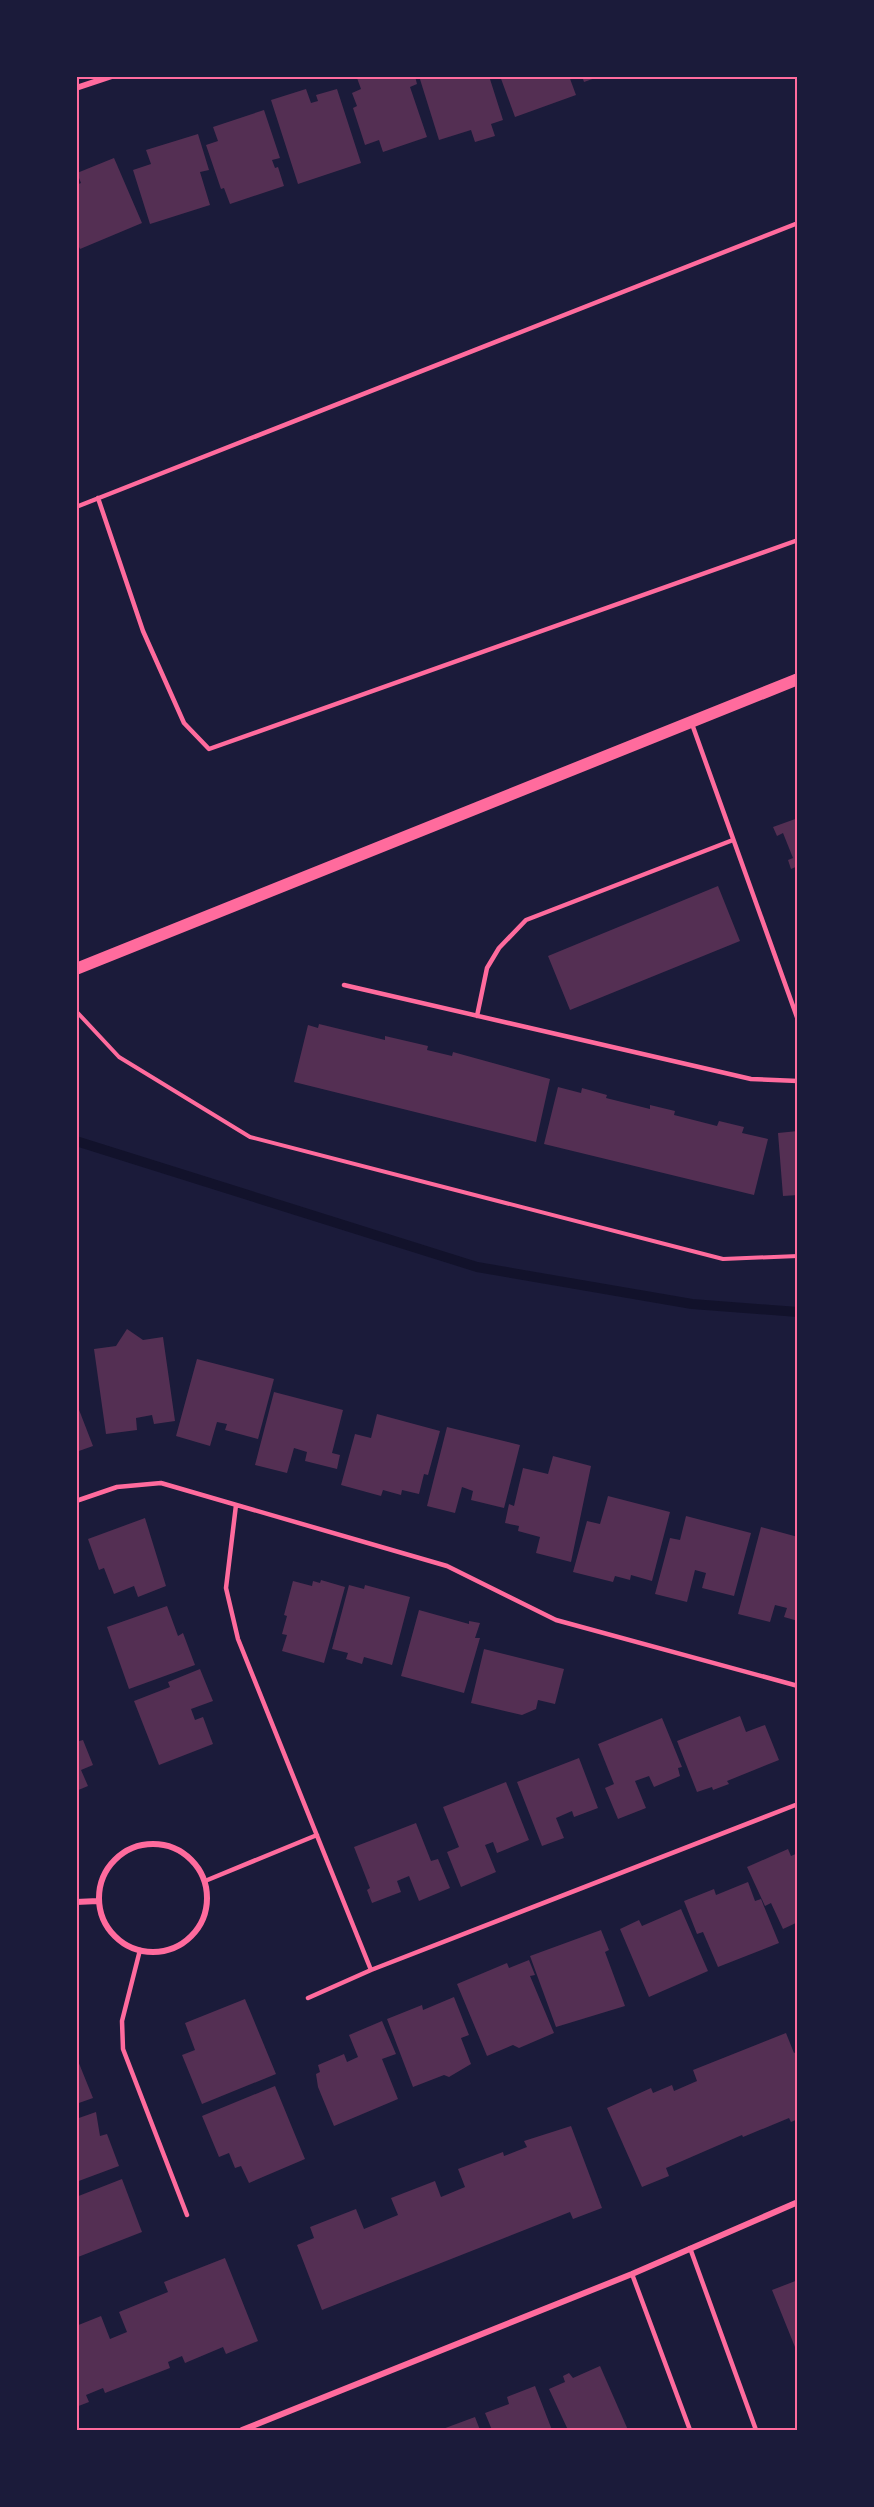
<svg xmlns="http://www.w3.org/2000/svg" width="874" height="2507" font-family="Lato,sans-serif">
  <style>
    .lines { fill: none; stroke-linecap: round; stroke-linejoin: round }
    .stream { stroke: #12122b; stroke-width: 10 }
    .building { fill: #542f53 }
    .path { stroke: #ff6b9d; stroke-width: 4 }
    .service { stroke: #ff6b9d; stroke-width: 4.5 }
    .minor { stroke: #ff6b9d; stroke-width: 6 }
    .secondary { stroke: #ff6b9d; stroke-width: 12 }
    .neatline { fill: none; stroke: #ff6b9d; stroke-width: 2 }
  </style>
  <rect width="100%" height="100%" fill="#1b1b3a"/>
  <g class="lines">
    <path class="stream" d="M76,1141L477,1267L692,1304L798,1312"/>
  </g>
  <path class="building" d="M361,76H415L417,84L410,87L427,137L383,152L379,140L365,145L353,108L357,106L352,93L361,89L357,78Z
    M419,76H489L503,120L491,124L495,136L475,142L471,130L439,140Z
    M500,76H569L576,95L515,117Z
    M582,76H598V77L584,82Z
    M306,89L311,103L318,101L316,95L337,89L361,163L298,184L271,100Z
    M264,110L280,158L272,160L275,168L278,167L284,186L230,204L224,188L221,189L206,145L218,141L213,127Z
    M198,134L209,170L200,172L210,205L150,224L133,170L151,164L146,150Z
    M114,158L142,223L80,249L76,241V185L81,183L77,173Z
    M798,818V866L791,869L788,860L793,858L783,833L777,836L773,827Z
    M718,886L740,941L570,1010L548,956Z
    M319,1024L385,1040V1036L428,1046L427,1050L452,1056L453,1052L550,1079L536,1142L294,1082L308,1025L318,1028Z
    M558,1087L581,1093L582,1088L607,1095L606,1098L650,1109V1105L675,1111L674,1115L717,1126L719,1121L744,1127L742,1133L768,1139L754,1195L544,1144Z
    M798,1131V1195L783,1196L778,1133Z
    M127,1329L143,1340L163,1337L175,1421L154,1424L152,1415L136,1418L137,1430L106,1434L94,1349L116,1346Z
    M197,1359L274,1379L258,1439L225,1430L227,1424L217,1422L210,1446L176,1436Z
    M274,1392L343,1410L332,1453L340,1455L337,1469L305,1461L307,1452L294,1448L287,1473L255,1465Z
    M76,1402L93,1446L76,1452Z
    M377,1414L440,1431L428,1475L424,1474L419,1494L402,1490L401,1495L383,1490L381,1496L341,1485L355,1434L371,1438Z
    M447,1427L520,1445L504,1508L471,1500L473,1491L462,1487L455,1513L427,1506Z
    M553,1456L591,1466L571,1562L536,1553L540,1537L518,1531L519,1526L505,1523L509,1504L514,1506L523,1468L548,1474Z
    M608,1496L670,1512L652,1581L631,1575L630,1580L615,1576L613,1582L573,1572L587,1521L600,1524Z
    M686,1516L751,1533L734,1596L702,1588L706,1573L695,1570L687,1602L655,1594L670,1538L680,1540Z
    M145,1518L166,1586L138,1597L134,1586L114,1594L104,1568L99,1570L88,1539Z
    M761,1527L798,1537V1621L784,1617L787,1608L775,1605L770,1622L738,1614Z
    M321,1580L345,1587L324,1663L282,1651L287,1635L282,1634L287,1616L284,1615L293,1581L312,1586L313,1581L320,1583Z
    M349,1585L364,1589L365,1585L410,1597L392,1665L364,1657L362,1664L346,1659L348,1653L332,1649Z
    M167,1606L178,1636L183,1633L195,1665L129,1689L107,1627Z
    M419,1610L469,1624V1621L480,1623L475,1638H480L464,1693L401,1676Z
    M484,1649L564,1669L555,1704L538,1700L536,1709L522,1715L471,1703Z
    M200,1669L213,1701L191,1709L195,1720L203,1717L213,1744L159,1765L134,1701L170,1687L168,1682Z
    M740,1716L746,1732L765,1725L779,1760L727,1781L729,1784L713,1790L712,1787L697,1792L677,1741Z
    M662,1718L682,1767L678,1768L680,1776L654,1787L649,1776L635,1781L646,1808L618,1819L605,1788L614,1784L598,1744Z
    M83,1740L93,1765L81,1770L88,1786L76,1791V1742Z
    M579,1758L598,1808L574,1817L572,1811L556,1818L564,1838L542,1846L517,1782Z
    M506,1782L529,1840L497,1853L493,1842L485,1845L496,1872L461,1887L447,1852L459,1847L443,1807Z
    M416,1823L431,1861L438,1859L450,1888L419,1901L409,1876L397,1881L401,1892L372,1903L367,1890L370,1888L354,1847Z
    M788,1849L791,1856L798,1853V1922L783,1929L771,1903L765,1906L747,1867Z
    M748,1882L755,1901L761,1899L779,1943L718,1967L703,1932L697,1934L684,1901L714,1889L716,1895Z
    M681,1909L708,1971L649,1997L620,1929L639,1920L642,1926Z
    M601,1930L609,1950L605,1952L625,2006L556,2027L530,1956Z
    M529,1960L535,1975L530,1976L554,2033L519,2048L513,2045L487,2056L457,1984L507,1963L509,1968Z
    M454,1997L469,2035L461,2038L471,2064L449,2077L444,2075L413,2087L387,2019L422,2005L423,2010Z
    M245,1999L276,2074L202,2104L182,2055L195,2050L185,2023Z
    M382,2021L396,2054L382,2059L398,2099L334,2126L318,2087L316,2074L320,2072L318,2065L344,2054L347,2062L358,2057L349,2035Z
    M786,2033L794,2053L798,2051V2119L791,2122L789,2118L743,2137L742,2135L666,2168L669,2176L642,2187L607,2108L651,2088L653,2093L672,2085L674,2091L697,2081L693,2070Z
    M76,2056L93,2098L76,2104Z
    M275,2086L305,2159L249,2183L241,2166L235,2168L229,2153L219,2157L202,2116Z
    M96,2112L100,2136L107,2134L119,2166L76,2182V2119Z
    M571,2126L602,2208L573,2219L570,2212L322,2310L297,2245L314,2238L310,2227L356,2209L364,2229L398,2215L391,2198L435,2181L441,2197L465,2187L458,2169L503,2152L504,2156L527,2147L524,2141Z
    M122,2179L142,2232L78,2257L76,2197Z
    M225,2258L258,2341L226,2354L223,2347L185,2363L182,2356L168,2362L170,2368L105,2393L103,2388L86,2395L89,2402L76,2407V2326L101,2316L110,2339L127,2332L119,2312L168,2292L164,2282Z
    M798,2280V2352H797L772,2290Z
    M600,2366L628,2430H568L549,2389L565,2382L563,2376L569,2373L573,2378Z
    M535,2386L552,2430H492L485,2413L509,2404L507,2397Z
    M475,2417L480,2430H440Z"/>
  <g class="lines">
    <path class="path" d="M76,1011L119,1057L250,1137L723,1259L798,1256"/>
    <path class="service" d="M98,498L143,631L184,723L209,749L798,540
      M76,507L798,223
      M692,724L798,1020
      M344,985L751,1079L798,1081
      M477,1016L487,968L499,948L526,920L733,840
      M76,1501L117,1487L161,1483L447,1566L556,1620L798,1686
      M236,1505L226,1588L238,1639L371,1970
      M205,1881L317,1835
      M140,1950L122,2021L123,2049L187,2215
      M308,1998L371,1970L798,1804
      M690,2248L756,2430
      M632,2274L690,2430"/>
    <path class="minor" d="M76,88L112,76
      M99 1898a54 54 0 1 1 108 0a54 54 0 1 1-108 0Z
      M76,1902L98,1901
      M242,2430L632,2274L798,2202"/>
    <path class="secondary" d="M76,969L798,679"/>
  </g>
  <rect width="874" height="2507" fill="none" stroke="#1b1b3a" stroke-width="156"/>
  <rect x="78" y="78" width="718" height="2351" class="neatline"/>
</svg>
